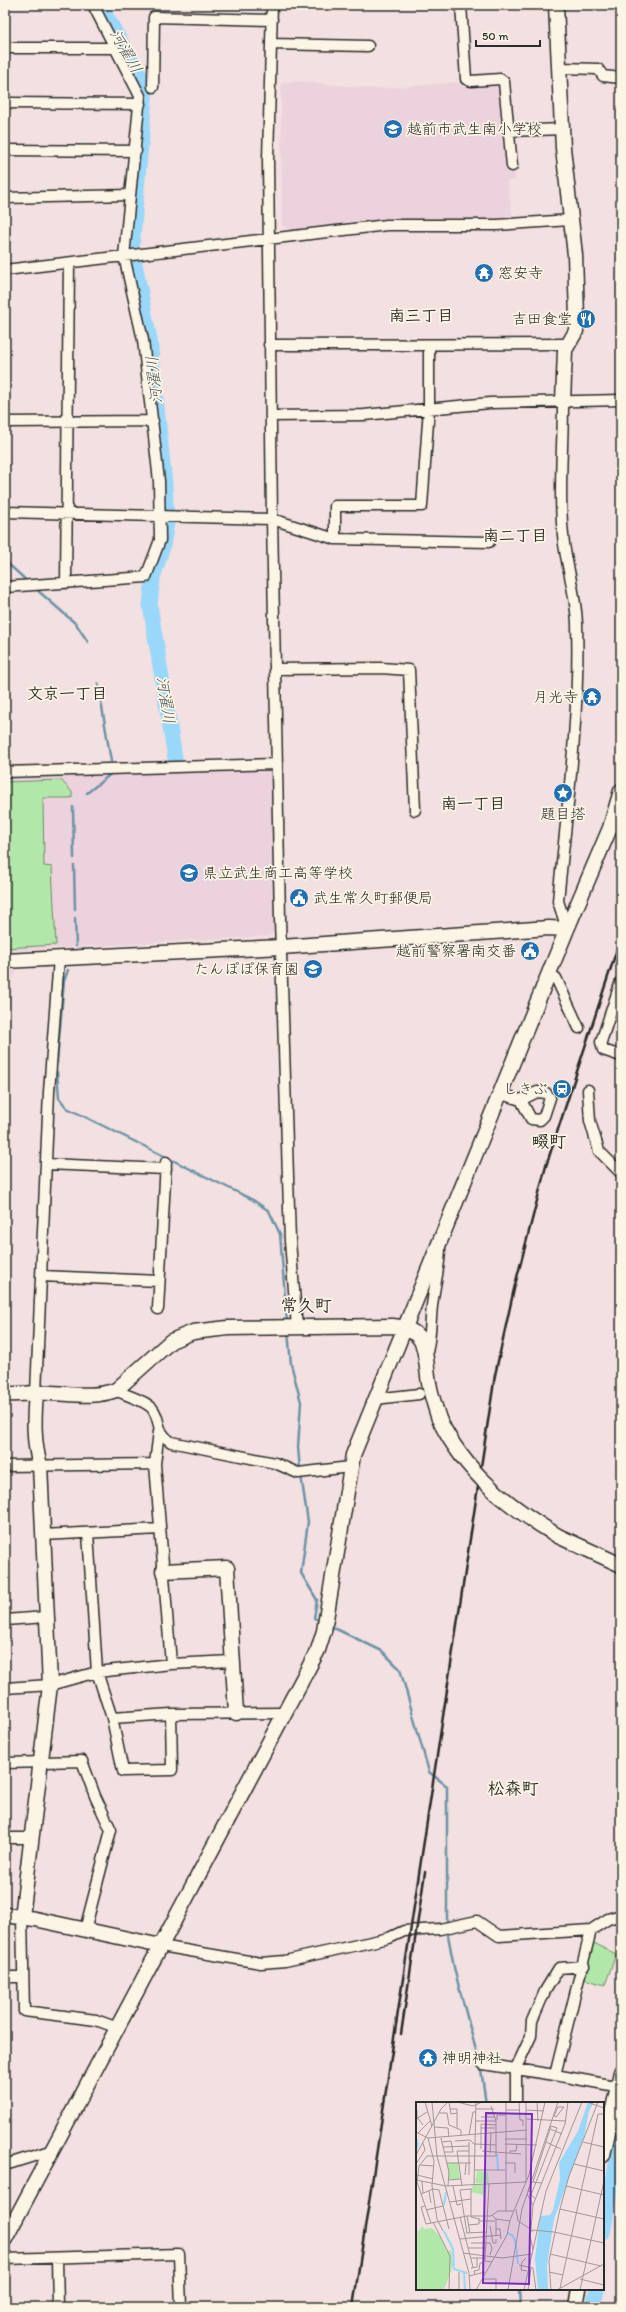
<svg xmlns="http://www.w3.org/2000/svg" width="626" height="2312" font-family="Itim,'Klee One',sans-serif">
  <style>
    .built { fill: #ecd2dc }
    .green { fill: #b1e7a9; stroke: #6e896a }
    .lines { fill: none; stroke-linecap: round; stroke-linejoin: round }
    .stream { stroke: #6d93a7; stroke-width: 2.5 }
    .river { stroke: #99d8fa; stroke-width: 15 }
    .street-casing { stroke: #2b2b2b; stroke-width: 13 }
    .secondary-casing { stroke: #2b2b2b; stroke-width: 17 }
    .street { stroke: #fcf5e5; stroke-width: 10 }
    .secondary { stroke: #fcf5e5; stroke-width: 14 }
    .rail { stroke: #2b2b2b; stroke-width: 2.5 }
    .secondary-bridge-casing { stroke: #2b2b2b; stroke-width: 17; stroke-linecap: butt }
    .secondary-bridge { stroke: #fcf5e5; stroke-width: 14 }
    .labels { text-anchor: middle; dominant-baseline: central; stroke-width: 3.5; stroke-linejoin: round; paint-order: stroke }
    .poi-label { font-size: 15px; fill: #2b2b2b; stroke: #fcf5e5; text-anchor: start }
    .water-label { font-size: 16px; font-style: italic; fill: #46565f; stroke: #fcf5e5 }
    .neighbourhood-label { font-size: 16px; font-weight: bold; fill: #2b2b2b; stroke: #fcf5e5 }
    .quarter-label { font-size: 17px; font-weight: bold; fill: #2b2b2b; stroke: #fcf5e5 }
    .inset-river { fill: none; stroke: #99d8fa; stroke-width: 2 }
    .inset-road { fill: none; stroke: #a39898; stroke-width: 1 }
    .view { fill: #7b2cbf; fill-opacity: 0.15; stroke: #7b2cbf; stroke-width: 2 }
    .inset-edge { fill: none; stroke: #2b2b2b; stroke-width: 2 }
  </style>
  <rect width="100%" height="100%" fill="#f3e0e0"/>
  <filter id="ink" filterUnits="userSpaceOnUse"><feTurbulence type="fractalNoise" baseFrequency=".025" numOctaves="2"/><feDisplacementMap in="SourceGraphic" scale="8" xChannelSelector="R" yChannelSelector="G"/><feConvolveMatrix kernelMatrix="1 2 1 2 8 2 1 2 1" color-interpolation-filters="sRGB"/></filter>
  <g filter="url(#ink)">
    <path class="built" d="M298,81L375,89L462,82L500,84L514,169L515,181H507L513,220L399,219L290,231L282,225L281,83Z
      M269,769L273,771L276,931L270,936L5,951V778Z
      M5,971H17L12,980L5,1063Z
      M5,1186L9,1187L6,1231H5Z"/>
    <path class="green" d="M61,780L72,792V798H43L44,866L52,867L56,945L5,948V782Z
      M594,1943L616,1954L605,1985L584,1979Z"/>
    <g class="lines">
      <path class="stream" d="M5,561L29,583
        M36,589L76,624L88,642
        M98,683L111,761
        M87,793L112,773
        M73,807L74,858
        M74,866L75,909
        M75,918L76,946
        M57,1063L64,981L68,970
        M57,1072L59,1098L67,1108L253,1200L269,1211L280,1234L287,1322
        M288,1331L291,1364L301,1402L298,1447L300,1470
        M301,1475L308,1522L301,1573L317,1600L314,1618L322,1622
        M330,1626L382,1651L400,1669L429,1772L447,1786V1925
        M447,1930L455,1972L481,2069L486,2103
        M520,2289L521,2307"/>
      <path class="river" d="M100,5L146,86L132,248L150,340L165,484L167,523L163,546L153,578L150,605L176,764
        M603,2233L621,2138
        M593,2307L597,2289"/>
      <g class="street-casing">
        <path id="street" d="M272,5L268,160L272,519L280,919L290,1241L297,1327
          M461,5L466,79L471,81L500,79L504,82L512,166
          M271,44L368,46
          M5,48H116
          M560,68L598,69L603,76L621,78
          M153,87L154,17L272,20
          M5,103L140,104
          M509,131L563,129
          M5,150L136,151
          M5,198L130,195
          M5,270L387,225H497L570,220
          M269,345L567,344
          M563,402C563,448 558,498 564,544C568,571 576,596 577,624C580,716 567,809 558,901L567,929
          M271,416L364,415L490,403L621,400
          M5,422L153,421
          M5,512L272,519L335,539L489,542
          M335,539V506H422L429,408V345
          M66,583L69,263
          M5,587L146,577L160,540L159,481L143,340L124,256L140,96L93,5
          M276,669L381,668L409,670L415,810
          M5,772L277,764
          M549,974L556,978L579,1028
          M621,981L601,1042L603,1050L621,1056
          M588,1090L590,1121L599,1151L621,1173
          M537,1092L546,1093L550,1098L544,1116L540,1120L531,1119L521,1100Z
          M501,1094L521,1100
          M46,1164L166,1169
          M41,1276L159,1281
          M158,1309L166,1162
          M426,1356C431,1339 430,1323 432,1306C434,1286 440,1267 440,1247
          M116,1390C126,1396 143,1399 152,1408C162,1421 154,1430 171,1442L275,1463L298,1473L350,1467
          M36,1393L49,1092L59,958
          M375,1399L419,1394
          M159,1431L155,1464L171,1664
          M5,1466L155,1464
          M88,1533L97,1672L112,1718L123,1771L172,1770L171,1714
          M43,1535L160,1529
          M5,1620L46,1617
          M5,1688L50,1685L97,1672L171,1664L233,1661
          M112,1718L171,1714L286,1713
          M5,1763L82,1761L95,1796L111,1830L85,1930
          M5,1838H31
          M22,1917L24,2011L96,2020L118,2028
          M161,1946L261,1963L285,1961L389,1938L404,1931L440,1929L477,1921L499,1936L591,1930L608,1919L621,1915
          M5,1977H23
          M483,2064L555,2075L621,2087
          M555,2075L591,1930
          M516,2103V2068L531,2036L532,2021L545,1991L559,1968L584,1966
          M5,2165L53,2150
          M5,2259L179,2254L181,2307
          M57,2259L58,2307"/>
      </g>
      <g class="secondary-casing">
        <path id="secondary" d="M556,5L563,148L575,255L577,317L576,331L565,350L563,402
          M5,961L281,947L549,928L567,929
          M5,1394C21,1395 36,1392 52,1393C74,1394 94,1398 116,1390L171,1341L193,1332L228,1328L393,1326C430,1329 424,1355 429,1383C431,1395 435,1407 439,1419
          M558,1536L621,1565
          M163,1571L227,1568L236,1713
          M5,1915L35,1919L161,1946
          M22,1917L50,1685L40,1465C33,1442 34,1417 36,1393
          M603,2155L621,2072
          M5,2239L318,1650L324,1631L353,1455L567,929L610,828L621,791
          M576,2307L579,2289"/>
      </g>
      <use href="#street" class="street"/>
      <use href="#secondary" class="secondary"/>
      <path class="rail" d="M401,2034L425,1872
        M353,2307L495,1375L514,1289L546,1166L621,937"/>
      <g class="secondary-bridge-casing">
        <path id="secondary-bridge" d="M439,1419C465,1473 508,1506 558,1536"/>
      </g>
      <use href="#secondary-bridge" class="secondary-bridge"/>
    </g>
  </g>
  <defs>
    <g id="school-disc" transform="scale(1)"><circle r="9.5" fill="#1f6fb2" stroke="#fcf5e5"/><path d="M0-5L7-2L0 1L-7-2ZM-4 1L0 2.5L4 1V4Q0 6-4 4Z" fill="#fff"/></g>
    <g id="temple-disc" transform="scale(1)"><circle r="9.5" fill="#1f6fb2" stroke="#fcf5e5"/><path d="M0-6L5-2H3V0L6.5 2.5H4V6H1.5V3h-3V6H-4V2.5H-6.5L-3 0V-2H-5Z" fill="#fff"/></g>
    <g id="restaurant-disc" transform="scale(1)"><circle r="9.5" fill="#1f6fb2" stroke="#fcf5e5"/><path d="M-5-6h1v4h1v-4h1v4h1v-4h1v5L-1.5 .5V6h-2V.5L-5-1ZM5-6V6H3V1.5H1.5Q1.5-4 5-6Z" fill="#fff"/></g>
    <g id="sight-disc" transform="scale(1)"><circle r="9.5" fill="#1f6fb2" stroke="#fcf5e5"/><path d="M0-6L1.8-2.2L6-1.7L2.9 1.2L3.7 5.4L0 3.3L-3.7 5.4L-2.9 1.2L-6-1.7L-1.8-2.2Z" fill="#fff"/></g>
    <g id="civic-disc" transform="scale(1)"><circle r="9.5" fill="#1f6fb2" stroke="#fcf5e5"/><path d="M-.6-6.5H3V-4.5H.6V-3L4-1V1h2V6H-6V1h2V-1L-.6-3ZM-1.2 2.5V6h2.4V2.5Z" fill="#fff"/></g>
    <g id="station-disc" transform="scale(1)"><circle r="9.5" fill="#1f6fb2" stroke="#fcf5e5"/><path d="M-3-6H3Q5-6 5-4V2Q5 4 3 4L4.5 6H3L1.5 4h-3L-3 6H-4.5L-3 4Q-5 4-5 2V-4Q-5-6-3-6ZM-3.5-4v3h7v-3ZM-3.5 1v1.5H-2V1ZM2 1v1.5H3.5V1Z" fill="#fff"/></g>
  </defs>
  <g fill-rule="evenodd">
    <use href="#school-disc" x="393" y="129"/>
    <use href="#temple-disc" x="484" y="273"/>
    <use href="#restaurant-disc" x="586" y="319"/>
    <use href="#temple-disc" x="592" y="697"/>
    <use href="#sight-disc" x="563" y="793"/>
    <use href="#school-disc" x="189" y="873"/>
    <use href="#civic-disc" x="299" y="898"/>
    <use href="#civic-disc" x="530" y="951"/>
    <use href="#school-disc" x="313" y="969"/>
    <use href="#station-disc" x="562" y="1089"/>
    <use href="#temple-disc" x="428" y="2058"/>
  </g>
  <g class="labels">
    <g class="poi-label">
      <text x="407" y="129">越前市武生南小学校</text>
      <text x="498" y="273">窓安寺</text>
      <text x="572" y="319" text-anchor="end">吉田食堂</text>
      <text x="578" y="697" text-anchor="end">月光寺</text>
      <text x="563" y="814" text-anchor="middle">題目塔</text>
      <text x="203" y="873">県立武生商工高等学校</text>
      <text x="313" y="898">武生常久町郵便局</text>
      <text x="516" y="951" text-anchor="end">越前警察署南交番</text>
      <text x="299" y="969" text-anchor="end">たんぽぽ保育園</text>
      <text x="548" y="1089" text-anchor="end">しきぶ</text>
      <text x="442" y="2058">神明神社</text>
    </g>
    <g class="water-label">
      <text transform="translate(126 51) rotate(60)">河濯川</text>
      <text transform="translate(154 380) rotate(-96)">河濯川</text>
      <text transform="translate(166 700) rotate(81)">河濯川</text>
    </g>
    <g class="neighbourhood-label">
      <text x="421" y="315">南三丁目</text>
      <text x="515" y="535">南二丁目</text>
      <text x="67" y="693">文京一丁目</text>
      <text x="473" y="803">南一丁目</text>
    </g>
    <g class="quarter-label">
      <text x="549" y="1141">畷町</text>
      <text x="306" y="1305">常久町</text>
      <text x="513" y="1788">松森町</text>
    </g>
  </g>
  <g transform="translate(416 2102)">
    <rect width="188" height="188" fill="#f3e0e0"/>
    <path d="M31,61H42L44,77H33ZM61,69L74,70H72L73,81H59ZM57,83H68L67,93L55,90ZM6,124L8,127L16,126L26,137L31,150L35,148L37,163L28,188H0V129H3Z" fill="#b1e7a9"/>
    <path d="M172,0H178L173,9L168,35L138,117L131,164L132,188H122L119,157L124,114L134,113L137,108L144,77L143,61L162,29Z" fill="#99d8fa"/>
    <path class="inset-river" d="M0,36L2,42L0,48M81,52L82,68M28,103L30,90M28,129L37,147L38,167L51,171M92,131L97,134L100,143L102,162M48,170L49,188"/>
    <path class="inset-road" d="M9,0L16,24M16,0L21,54L53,171L54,188M33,0L35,12L41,11M41,0L57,4L66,0M103,0L104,18H107V24M121,0L122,19M171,0L188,6M142,5H148L140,15L138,14ZM34,7H41V26M60,7H78M1,8V15L7,23M90,8H103M110,8L128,9M23,11H31L33,23L45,28V34M65,15H78M0,17L11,10M111,17L150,19M81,18V13H90M60,19H80M18,25L32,26L33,35M65,26H79M0,30L12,36L111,28M2,31L14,19M53,33L57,10H60M12,36L18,59L16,84L21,117L27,129M25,36L33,70L32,84M89,37H111M39,39L54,38L59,43M26,40L35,39L37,50H28M53,40V73M130,40L145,47M167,40L188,45M59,42L80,43M89,42L121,43M27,45L53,44M65,47V22L80,23M66,49L105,52M74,51L75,31M94,51V49H100L101,42M0,53L25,7L32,0M30,61H55M89,61H99V71M0,62L9,48L7,41M158,62L188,69M4,63L18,64M58,68H89M1,73L17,77M49,73L50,61M0,78L30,84L110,80V0M33,78L45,77M6,79L7,91M117,80L134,27L146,32M58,82L60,0M37,84L41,103L45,102M46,84L41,49H53M150,84L188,93M55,86V115L63,117M13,89L15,101M116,90L112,89L116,80L126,81M5,92L17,87L23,88L33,127M111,92L117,103M120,97L115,93L141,26L135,24L134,27M34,100L55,97M9,104L5,105L10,122L51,114H75L82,109H98M100,107L102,119L116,128L138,130L188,141M144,107L188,117M10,108L27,104M90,109V0M76,113L80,117L94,119M51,114L54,131M44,115L57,165M80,117V134M63,119H79M17,120L34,154L33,188M15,121L1,80L3,64L11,54H80V19L75,4M52,123L63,122V116M74,124L77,141H80V137M80,127H84L85,137M115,127L117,103L149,22L152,0M50,131L71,130M51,131L44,88L55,87M44,137L85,133M55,141H74L76,146L74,153M52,146H70M117,148L114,133L115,129H117M47,151L86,156L116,152M134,152L185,164M55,156H69V159L76,160M69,156L73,82M110,156L106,160L105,168L111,169M103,163L117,166L120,188M55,166L61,165V156M133,170L147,173M59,173L58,169L63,168L64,161H67V170M53,174L69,170M67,177H80V188M164,177L188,183M144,186L182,12H188M43,188V170M60,188L91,133L94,118L113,73L129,0M92,188L106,107L142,0M108,188L130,89L166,0M112,188L115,166M135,188L133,159L144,107L153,74L182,0M141,188L188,162M164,188L188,79"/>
    <path class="view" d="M70,11L116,12L113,182L67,181Z"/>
    <rect width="188" height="188" class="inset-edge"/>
  </g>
  <rect width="626" height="2312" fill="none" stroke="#fcf5e5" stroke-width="20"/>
  <rect x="10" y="10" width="606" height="2292" fill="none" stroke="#2b2b2b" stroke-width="1.5" filter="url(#ink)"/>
  <path d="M476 40v6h64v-6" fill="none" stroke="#2b2b2b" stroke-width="2"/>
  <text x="482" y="40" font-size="12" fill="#2b2b2b" stroke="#fcf5e5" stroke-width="3" paint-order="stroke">50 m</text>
</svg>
